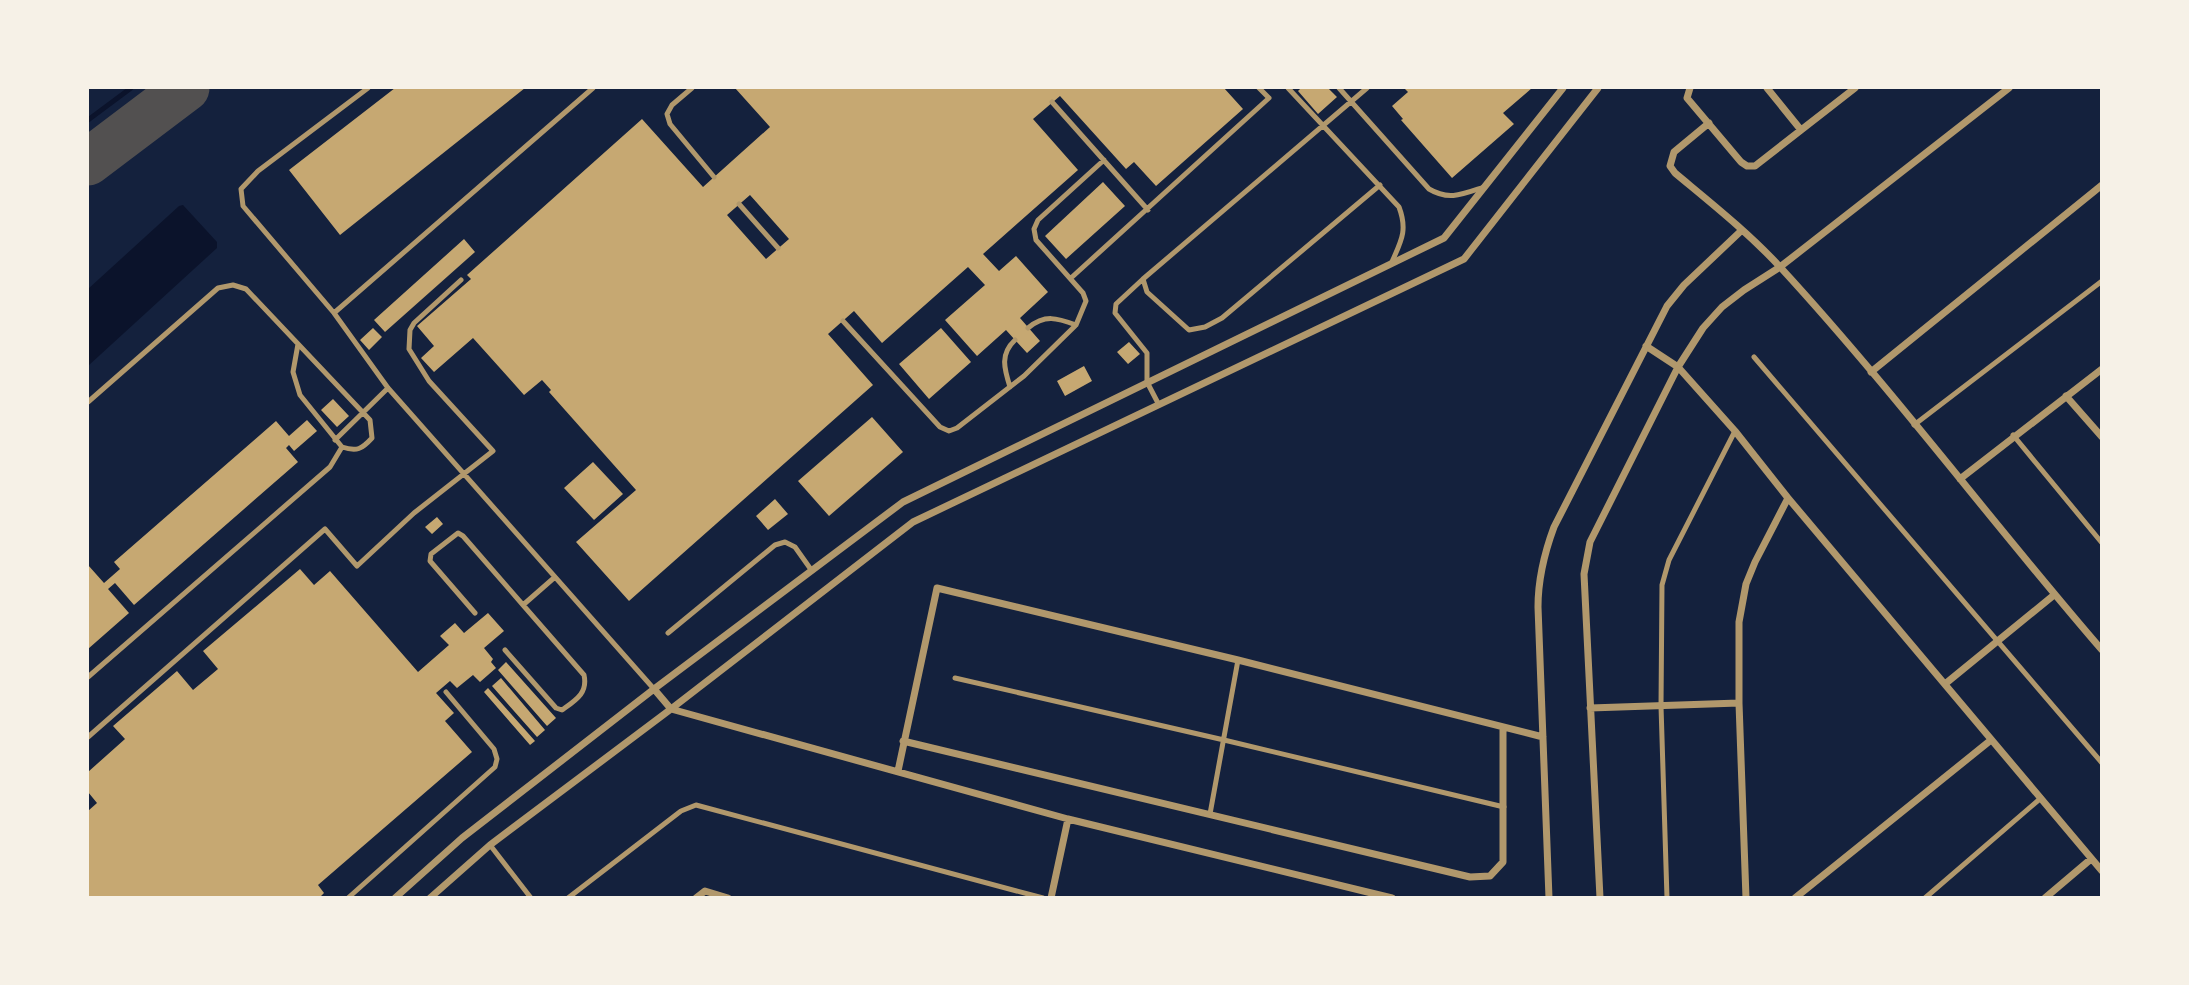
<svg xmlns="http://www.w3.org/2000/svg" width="2189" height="985" font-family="'Noto Serif',serif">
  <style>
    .water { fill: #0b132b }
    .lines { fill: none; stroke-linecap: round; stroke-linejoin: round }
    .stream { stroke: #0b132b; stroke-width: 5 }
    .taxiway { stroke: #525050; stroke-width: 47 }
    .building { fill: #c6a872; fill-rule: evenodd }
    .service { stroke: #b1986c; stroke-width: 5 }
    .minor { stroke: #b1986c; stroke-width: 7 }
  </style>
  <rect width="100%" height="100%" fill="#14213d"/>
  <path class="water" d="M183,205L217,242V248L88,366V289L179,206Z"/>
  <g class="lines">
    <path class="stream" d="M88,120L131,88"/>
    <path class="taxiway" d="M88,162L186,88"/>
  </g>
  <path class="building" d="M395,88H525L340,235L289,170Z
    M735,88H1224L1243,109L1156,186L1134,162L1126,169L1060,96L1033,119L1078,170L983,254L999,271L1016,256L1048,292L1020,318L1040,341L1027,353L1006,330L977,356L945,320L985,285L968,267L882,343L854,311L828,334L873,385L629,601L576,542L636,490L549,392L551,390L542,380L524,395L473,338L434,372L421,358L434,346L417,326L471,279L467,275L642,119L703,187L770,127ZM750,195L789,239L766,259L727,215Z
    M1301,88H1328L1337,97L1318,114L1298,91Z
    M1404,88H1532L1503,113L1514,124L1452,178L1401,120L1403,119L1392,106L1408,92Z
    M1103,182L1125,206L1066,259L1045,236Z
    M464,239L475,252L385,332L374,320Z
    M373,328L382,337L369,350L360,340Z
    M941,328L971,362L929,399L899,364Z
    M1129,342L1140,354L1128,364L1117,352Z
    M1084,366L1092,381L1065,396L1057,381Z
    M333,399L349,416L337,427L321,410Z
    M872,417L903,452L829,516L798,481Z
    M307,420L317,431L294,451L289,445L286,448L298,462L134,605L115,583L108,589L129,613L88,649V565L104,583L120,569L114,562L276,421L289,436Z
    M593,462L623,494L594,520L564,488Z
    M775,499L788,514L768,530L756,516Z
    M437,517L443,524L432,534L425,527Z
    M300,569L314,585L330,571L418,672L449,645L440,636L455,623L464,633L488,613L504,631L484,648L493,659L491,662L496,668L480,682L473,675L457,688L450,681L436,693L454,713L445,721L472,752L318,885L324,893L319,898H88V811L97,803L88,792V772L125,739L113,726L177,671L193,690L218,669L203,651Z
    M506,662L556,718L547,726L498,670Z
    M501,678L545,730L537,737L492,686Z
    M488,688L535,741L530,745L484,692Z"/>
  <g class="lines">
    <path class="service" d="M368,88L258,171L241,189L243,206L334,313L593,88
      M692,88L672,105L667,114L670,124L714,177
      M1288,88L1399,207C1408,231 1401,241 1391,264
      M1339,88L1429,189C1449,201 1463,194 1484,187
      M1367,88L1143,279L1147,292L1189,330L1205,327L1222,318L1380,185
      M1052,102L1148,210
      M739,204L778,248
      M1071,278L1269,98L1259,88
      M1143,279L1116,304L1115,313L1147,353V382L1159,405
      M334,313L388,388L654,689
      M843,321L940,427L949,431L957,428L1024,376L1076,325L1086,301L1083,293L1036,240L1034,229L1038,220L1104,160
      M1028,328C1045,314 1057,318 1076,325
      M1754,357L2102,763
      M1010,387C1004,368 1000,354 1015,340
      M88,402L218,288L233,285L246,289L370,420L372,438C362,449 357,452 342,447L300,395L293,372L298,344
      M1914,425L2102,281
      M2013,435L2102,543
      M335,440L388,388
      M475,613L430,561L431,554L458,533L463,536L523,605
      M668,633L775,545L785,542L795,547L812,571
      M505,650L556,708L562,710C576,700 588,693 584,675L523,605L555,577
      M88,677L330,467L342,447
      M955,678L1224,740L1504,807
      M88,737L325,529L357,566L414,513L493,451L429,381L409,349L410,330L414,323L461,280
      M1210,814L1238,660
      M490,845L531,898
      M348,898L495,767L497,759L494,749L446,692
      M568,898L681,811L696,805L1043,898
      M1667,898L1661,706L1662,585L1669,560L1735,431
      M1925,898L2041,798"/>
    <path class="minor" d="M1690,88L1687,98L1741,162L1747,166H1755L1855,88
      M1767,88L1801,130
      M1709,123L1674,152L1670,166L1675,173C1711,203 1749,233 1781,268C1894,391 1993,524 2102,650
      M1646,346L1678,367L1735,431L1788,498L2102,871
      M1871,372L2102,185
      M2066,396L2102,437
      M1960,479L2102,369
      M1945,684L2054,595
      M654,689L671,709L1068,819L1392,898
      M1590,708L1739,703
      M903,741L1470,877L1490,876L1503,862V728
      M898,771L937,588L1238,660L1543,737
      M395,898L462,838L654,689L903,502L1444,238L1563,88
      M430,898L490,845L671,709L913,522L1464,259L1598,88
      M696,898L705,891L728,898
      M1051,898L1068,819
      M1549,898L1538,607C1538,578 1544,554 1554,527L1667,306L1684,285L1742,230
      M1600,898L1584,574L1590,542L1678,367L1703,328L1722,307L1744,290L1780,267L2009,88
      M1746,898L1739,703V622L1746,584L1755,562L1788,498
      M1795,898L1991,740
      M2045,898L2091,859"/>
  </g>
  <rect width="2189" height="985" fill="none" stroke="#f6f1e7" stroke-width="178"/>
</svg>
